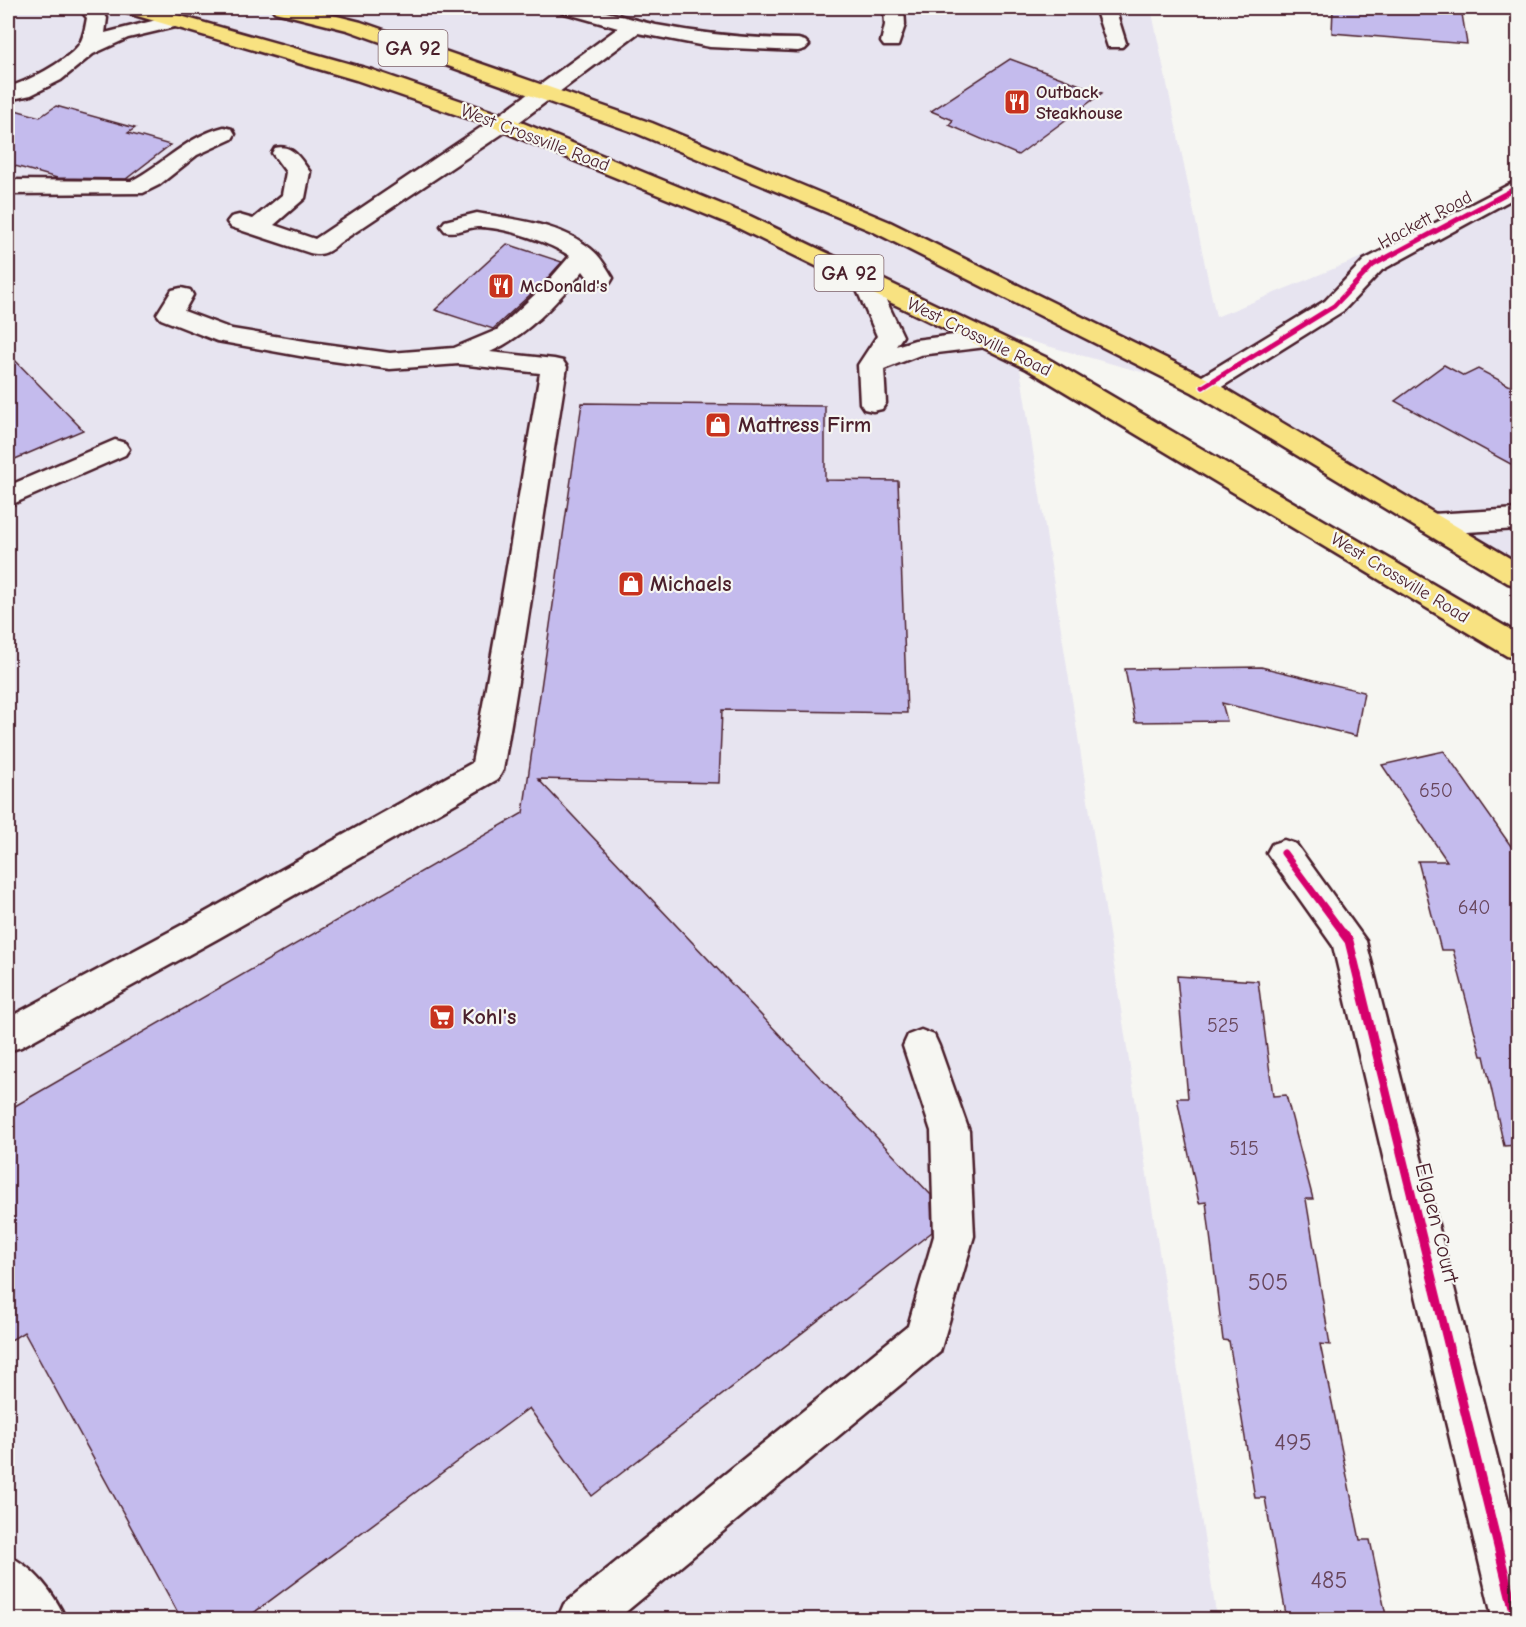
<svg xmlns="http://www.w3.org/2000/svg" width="1526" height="1627" font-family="'Comic Neue',sans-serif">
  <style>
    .built { fill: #e7e4f0 }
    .building { fill: #c4bbed; stroke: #4a1f2b; stroke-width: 1.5 }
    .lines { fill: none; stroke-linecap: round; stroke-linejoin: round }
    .minor-casing { stroke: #4a1f2b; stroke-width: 5 }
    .major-casing { stroke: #4a1f2b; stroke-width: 5 }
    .minor { fill: #f6f6f2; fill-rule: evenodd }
    .major { fill: #f8e281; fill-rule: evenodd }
    .cycleway-far2-casing { stroke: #f6f6f2; stroke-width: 8 }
    .cycleway-far1-casing { stroke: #f6f6f2; stroke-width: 10 }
    .cycleway-casing { stroke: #f6f6f2; stroke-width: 13 }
    .cycleway-far2 { stroke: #d6006c; stroke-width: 5 }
    .cycleway-far1 { stroke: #d6006c; stroke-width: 7 }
    .cycleway { stroke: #d6006c; stroke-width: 9 }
    .labels { text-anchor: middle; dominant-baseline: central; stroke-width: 4.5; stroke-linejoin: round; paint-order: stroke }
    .far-poi-label { font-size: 18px; font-weight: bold; fill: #4a1f2b; stroke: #f6f6f2; text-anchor: start }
    .far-street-label { font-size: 18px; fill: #4a1f2b; stroke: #f6f6f2 }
    .number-label { font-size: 20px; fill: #68465c }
    .shield { fill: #f6f6f2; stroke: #7e6067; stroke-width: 1.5 }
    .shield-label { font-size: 21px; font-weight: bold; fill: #4a1f2b }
    .poi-label { font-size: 22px; font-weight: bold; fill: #4a1f2b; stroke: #f6f6f2; text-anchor: start }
    .street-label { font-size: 22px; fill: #4a1f2b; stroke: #f6f6f2 }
    .near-number-label { font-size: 24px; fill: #68465c }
  </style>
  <rect width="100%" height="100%" fill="#f6f6f2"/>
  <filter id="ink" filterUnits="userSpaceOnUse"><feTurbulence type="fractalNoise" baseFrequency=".0167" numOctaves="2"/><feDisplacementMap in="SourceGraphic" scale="12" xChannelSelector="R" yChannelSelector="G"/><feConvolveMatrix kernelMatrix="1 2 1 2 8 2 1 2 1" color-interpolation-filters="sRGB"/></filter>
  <g filter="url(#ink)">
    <path class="built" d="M8,8H1151L1216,317L1518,193V567L1232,397L1015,337L1217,1619L8,1620Z"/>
    <path class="building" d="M1333,8H1461L1467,44L1332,33Z
      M1010,59L1102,93L1018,155L949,125L953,120L931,111Z
      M56,106L135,128L128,133L170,145L126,179L57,178L8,164V108L40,117Z
      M507,244L562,262L544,282L493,329L435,310Z
      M8,353L83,430L8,462Z
      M1444,365L1464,376L1478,369L1518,390V468L1395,401Z
      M582,403L825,406V480L898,481L907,713L722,710L719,783L538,779L931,1195L932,1232L592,1496L529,1408L244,1620H182L24,1332L8,1342V1110L523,813Z
      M1261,667L1364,692L1356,736L1222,703L1227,721L1135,722L1125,669Z
      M1444,751L1518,856V1145L1504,1146L1484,1056H1481L1453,950H1441L1418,861H1447L1382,765Z
      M1177,976L1258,981L1273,1096L1286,1095L1313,1199H1306L1330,1345L1320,1344L1360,1540H1370L1387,1620H1287L1265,1498H1255L1229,1341L1223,1340L1206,1202L1199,1203L1177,1098H1188Z"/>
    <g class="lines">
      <g class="minor-casing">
        <path id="minor" d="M79,8H99L107,18L105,33L176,15L183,17L186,21L183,25L128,38L93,54L61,80L31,95L8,100V87C27,82 65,62 78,46C84,38 85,28 87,18Z
          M558,8C591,4 624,18 656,25C704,34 750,39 798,39L805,41L809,45L805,49L798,51L710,47L638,33L511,128L339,243C329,252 324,256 310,253L231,227L227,222L231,217L239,215L253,219L282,195L286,172L272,153L275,148C293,144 300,159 310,172L305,198L274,225L315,239L495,118L618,28L561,12Z
          M884,8H904L905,25L898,46H884L881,42L885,25Z
          M1095,8H1115L1126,43L1122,47H1108Z
          M224,127L232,129L235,134L232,139L197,155L159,185L143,193L8,194V180L131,181C164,164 186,137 224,127Z
          M1518,180V196L1382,270L1343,311L1212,393L1203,395L1194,393L1190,387L1194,381L1325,301L1364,260Z
          M477,213C515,220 560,223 591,249C600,256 607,268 613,278L610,283C595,287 591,282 583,271C556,303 529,334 490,352L554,359L563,361L567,367C545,501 527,636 503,770L498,779L219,938L21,1047L8,1051V1018L195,918L472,763C497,634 517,503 540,373L459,364L390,369L311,358L217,341L161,319L157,314L172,290L181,288L190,290L193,295L184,311L232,329L311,342L390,353L454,348L497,330L544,286L570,256C549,242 502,226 477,227C465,228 457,234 445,231L441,226L445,221Z
          M865,274L874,276L877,281L903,336L896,346L915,340L986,331L995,334L999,339L995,344L986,347L920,355L884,369L886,403L882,409L873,411L864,409L860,403L858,365L877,336L853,281L856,276Z
          M115,440L125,443L129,449L125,455L8,506V486Z
          M1518,509V529L1432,534L1422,531L1418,524L1422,517L1432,514Z
          M1284,840L1296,844L1366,941L1518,1540V1620H1493L1333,946L1267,853L1272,844Z
          M921,1030L934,1035L939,1046L969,1131L974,1236L940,1352L616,1620H557L564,1604L908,1326L934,1236L931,1131L903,1046L908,1035Z
          M8,1556C33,1566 55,1594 66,1620H13L8,1613Z"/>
      </g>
      <g class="major-casing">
        <path id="major" d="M121,8H152L372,70L511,118L750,216L1045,357L1518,634V659L1507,656L1027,369L734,226L495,128L356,80L124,12Z
          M272,8H305L361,22L652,123L890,222L1212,381L1518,563V586L1508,583L1194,393L874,232L636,133L347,30L275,12Z"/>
      </g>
      <use href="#minor" class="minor"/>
      <use href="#major" class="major"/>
      <g class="cycleway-far2-casing">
        <path id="cycleway-far2" d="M1203,387L1334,306L1373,265L1518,187"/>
      </g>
      <g class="cycleway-far1-casing">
        <path id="cycleway-far1" d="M1284,853L1344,934"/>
      </g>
      <g class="cycleway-casing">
        <path id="cycleway" d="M1343,933L1349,941L1516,1620"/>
      </g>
      <use href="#cycleway-far2" class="cycleway-far2"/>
      <use href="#cycleway-far1" class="cycleway-far1"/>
      <use href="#cycleway" class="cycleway"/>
    </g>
  </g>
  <defs>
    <g id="restaurant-square" transform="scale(1.35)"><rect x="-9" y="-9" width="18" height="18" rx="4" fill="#c8321e" stroke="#f6f6f2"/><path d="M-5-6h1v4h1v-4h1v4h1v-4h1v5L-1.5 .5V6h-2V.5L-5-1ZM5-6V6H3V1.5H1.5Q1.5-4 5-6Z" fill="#fff"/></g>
    <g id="shop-square" transform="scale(1.35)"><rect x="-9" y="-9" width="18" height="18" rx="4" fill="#c8321e" stroke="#f6f6f2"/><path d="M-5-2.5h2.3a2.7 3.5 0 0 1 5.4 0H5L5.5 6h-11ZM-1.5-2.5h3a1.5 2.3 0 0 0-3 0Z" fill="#fff"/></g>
    <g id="supermarket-square" transform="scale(1.35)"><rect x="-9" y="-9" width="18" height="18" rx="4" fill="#c8321e" stroke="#f6f6f2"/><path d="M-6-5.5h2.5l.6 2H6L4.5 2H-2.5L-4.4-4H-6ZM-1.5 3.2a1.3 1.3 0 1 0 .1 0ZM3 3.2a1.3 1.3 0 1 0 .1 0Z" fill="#fff"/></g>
  </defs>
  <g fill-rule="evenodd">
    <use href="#restaurant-square" x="1017" y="102"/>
    <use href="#restaurant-square" x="501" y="286"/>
    <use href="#shop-square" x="718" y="425"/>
    <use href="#shop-square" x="631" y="584"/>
    <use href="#supermarket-square" x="442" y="1017"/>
  </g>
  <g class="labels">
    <g class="far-poi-label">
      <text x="1036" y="92">Outback<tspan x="1036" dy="21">Steakhouse</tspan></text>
      <text x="520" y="286">McDonald's</text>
    </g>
    <g class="far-street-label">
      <text transform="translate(535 138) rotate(21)">West Crossville Road</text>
      <text transform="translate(1425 220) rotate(-28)">Hackett Road</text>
      <text transform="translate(979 337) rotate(26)">West Crossville Road</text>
      <text transform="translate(1400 578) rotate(31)">West Crossville Road</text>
    </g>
    <g class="number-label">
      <text x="1436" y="790">650</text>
      <text x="1474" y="907">640</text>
      <text x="1223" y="1025">525</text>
      <text x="1244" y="1148">515</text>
    </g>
    <g class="shield">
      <rect x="378.5" y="30" width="69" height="36" rx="4.5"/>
      <rect x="814.5" y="255" width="69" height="36" rx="4.5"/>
    </g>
    <g class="shield-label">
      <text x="413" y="48">GA 92</text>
      <text x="849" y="273">GA 92</text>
    </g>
    <g class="poi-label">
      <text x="738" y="425">Mattress Firm</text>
      <text x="650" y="584">Michaels</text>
      <text x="462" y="1017">Kohl's</text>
    </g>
    <g class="street-label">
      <text transform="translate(1437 1223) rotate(76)">Elgaen Court</text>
    </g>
    <g class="near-number-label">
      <text x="1268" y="1282">505</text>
      <text x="1293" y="1442">495</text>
      <text x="1329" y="1580">485</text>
    </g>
  </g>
  <rect width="1526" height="1627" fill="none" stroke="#f6f6f2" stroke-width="30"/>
  <rect x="15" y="15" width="1496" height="1597" fill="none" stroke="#4a1f2b" stroke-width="2" filter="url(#ink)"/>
</svg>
